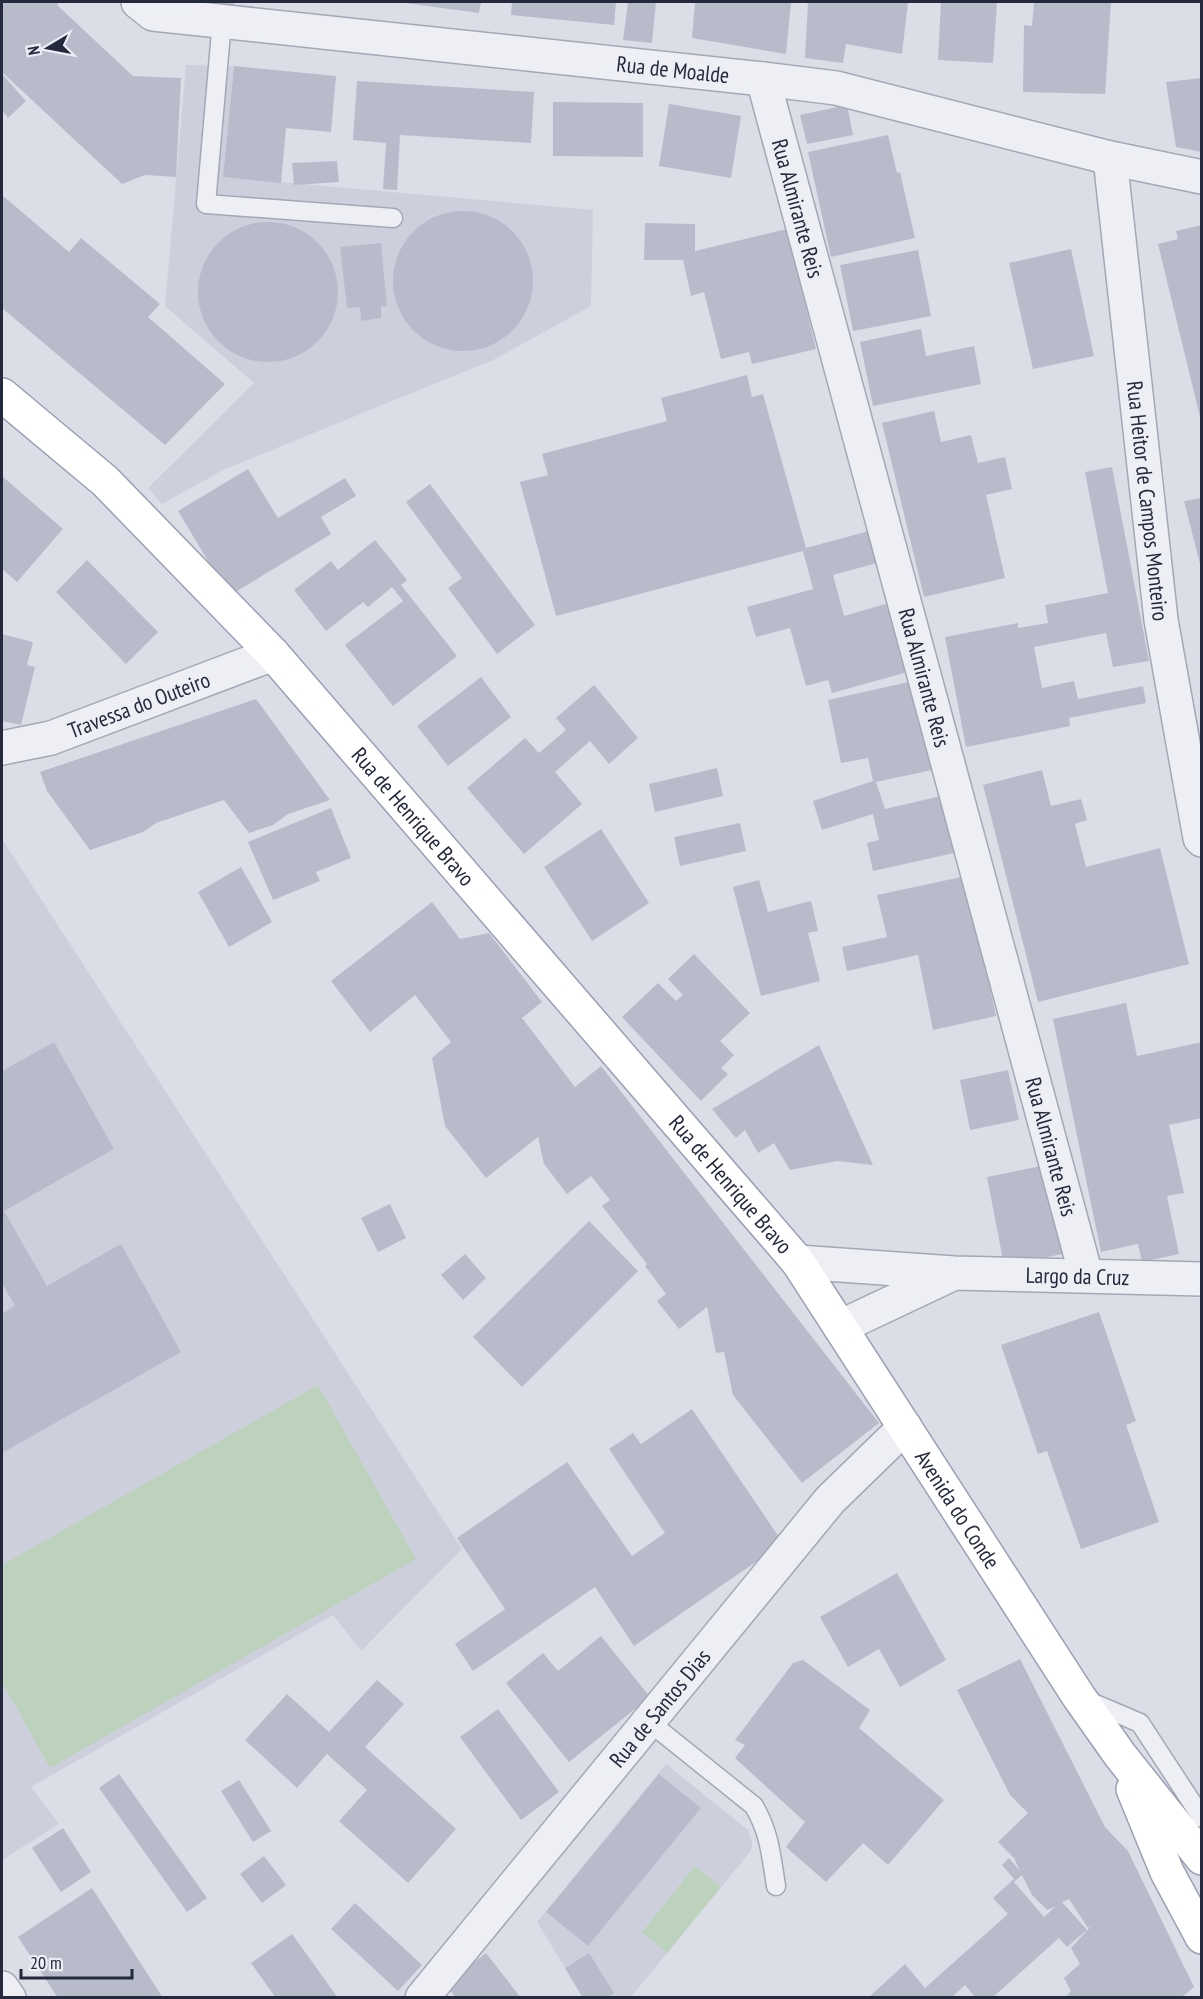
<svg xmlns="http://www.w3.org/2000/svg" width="1203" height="1999" font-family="'PT Sans Narrow',sans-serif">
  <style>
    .built { fill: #cdd0dc }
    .green { fill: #bdd2bc }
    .building { fill: #b8bcca; fill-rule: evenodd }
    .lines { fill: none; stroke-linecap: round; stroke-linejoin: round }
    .service-casing { stroke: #a4a8b4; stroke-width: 21 }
    .minor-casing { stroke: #a4a8b4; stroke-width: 36 }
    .tertiary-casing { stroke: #a4a8b4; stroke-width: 36 }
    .primary-casing { stroke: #9a9fb4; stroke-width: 36 }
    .service { stroke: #eeeff5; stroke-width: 18 }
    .minor { stroke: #eeeff5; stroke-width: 33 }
    .tertiary { stroke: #eeeff5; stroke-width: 33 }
    .primary { stroke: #fff; stroke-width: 33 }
    .labels { text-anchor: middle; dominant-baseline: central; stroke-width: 6; stroke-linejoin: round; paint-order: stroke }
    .street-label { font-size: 22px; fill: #24293e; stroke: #ebedf5 }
  </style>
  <rect width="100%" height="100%" fill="#dbdee7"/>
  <path class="built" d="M186,65L234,66L223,177L593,210L591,306L493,360L225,469L162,504L148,488L254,383L165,306Z
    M2,839L462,1549L361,1651L333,1615L31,1787L59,1824L2,1860Z
    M666,1764L748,1830L752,1841V1847L750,1852L631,1997H583L537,1922Z"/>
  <path class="green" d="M318,1385L416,1559L50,1768L2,1682V1565Z
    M695,1866L721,1887L667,1953L642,1932Z"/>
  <path class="building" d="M2,2H60L57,5L133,76L181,78L176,177L145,175L122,184L2,72Z
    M213,2H234L233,6Z
    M405,2H481L479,13L405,3Z
    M512,2H616L614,25L511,15Z
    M628,2H656L652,43L623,40Z
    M695,2H791L786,54L692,38Z
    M808,2H908L902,54L846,44L843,63L805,58Z
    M941,2H997L993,63L938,60Z
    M1034,2H1111L1105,94L1023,92L1024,25L1032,26Z
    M234,66L336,76L331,132L286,128L281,183L223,177Z
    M2,74L26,101L8,118L2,110Z
    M1202,78V152L1176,147L1166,82Z
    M357,81L534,92L531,143L400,135L397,190L383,189L386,143L353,140Z
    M553,102L643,103V157L553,156Z
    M669,104L741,116L731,178L659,166Z
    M847,105L853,135L807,144L800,115Z
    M888,135L897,173L900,172L915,238L831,257L808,152Z
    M337,161L339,182L294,185L292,163Z
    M2,195L69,252L81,238L160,304L148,317L225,384L165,445L2,308Z
    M393 281a70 70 0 1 1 140 0a70 70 0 1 1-140 0Z
    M198 292a70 70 0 1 1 140 0a70 70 0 1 1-140 0Z
    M645,223L695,224V251L787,229L816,349L752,364L749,352L721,359L704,292L691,296L683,260H644Z
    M1202,225V421H1201L1158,244L1178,239L1176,231Z
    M381,243L387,306H381V318L361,321L360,307L347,308L340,247Z
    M1071,249L1094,356L1033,369L1009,263Z
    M918,250L931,316L853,331L840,265Z
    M921,329L926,356L974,346L981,384L873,406L860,342Z
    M747,375L752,397L763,394L806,548L869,531L877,563L833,575L844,616L889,603L908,672L832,693L828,680L806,686L790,628L756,637L747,607L813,589L803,551L556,616L520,482L548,475L542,454L667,421L661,398Z
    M934,411L941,442L971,435L978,463L1005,457L1012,489L986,495L1005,578L924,597L882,423Z
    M1112,467L1149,661L1113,667L1106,633L1034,647L1042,688L1074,681L1078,699L1143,686L1146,703L1069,718L1070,726L966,747L945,637L1018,623V628L1048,623L1045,605L1108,593L1085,472Z
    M248,469L278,518L345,478L356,496L321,517L331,534L229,596L178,511Z
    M2,476L63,529L17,582L2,569Z
    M430,484L535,625L497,654L448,588L462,578L406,502Z
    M1202,498V568H1201L1184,501Z
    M375,540L407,580L401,585L457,656L393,706L345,645L403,601L392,587L368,607L363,602L326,631L294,590L331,561L338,570Z
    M87,560L158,632L126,664L56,592Z
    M2,634L33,642L27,665L35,667L21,725L2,721Z
    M481,677L511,717L448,766L417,726Z
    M913,681L932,770L876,782L885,809L941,796L954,853L873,871L867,843L879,840L873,814L822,830L813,801L873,781L868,758L841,763L828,700Z
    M594,685L638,738L609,764L590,741L555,772L582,804L524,854L467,788L525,738L539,753L566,730L556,718Z
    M256,699L330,800L288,814L273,825L249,833L224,800L156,823L143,832L90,850L47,791L40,772Z
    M717,768L723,796L655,812L649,784Z
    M1042,770L1051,806L1081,799L1087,820L1075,824L1086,867L1160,848L1189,964L1038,1002L983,785Z
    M331,808L351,858L316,872L320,881L273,900L248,842Z
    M740,823L746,851L680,866L674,837Z
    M601,829L649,903L592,941L544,867Z
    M241,867L272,922L229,947L198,892Z
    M966,876L996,1016L933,1030L918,955L847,971L842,947L887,937L877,895Z
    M759,880L768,912L811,901L818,931L808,933L820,981L761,996L733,887Z
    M432,902L460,939L489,933L542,1002L522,1018L575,1087L601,1066L879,1423L802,1483L733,1395L724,1352L716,1353L707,1307L679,1329L657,1301L666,1294L645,1266L647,1264L602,1206L610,1200L591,1176L567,1194L544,1164L538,1137L486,1178L445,1126L432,1058L451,1042L415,995L370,1032L331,981Z
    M694,954L750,1013L720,1041L734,1055L721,1068L728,1074L701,1101L622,1017L658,983L676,1001L683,995L668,979Z
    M1126,1003L1137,1056L1202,1042V1118L1169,1125L1184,1193L1167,1196L1179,1254L1142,1262L1138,1244L1101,1252L1053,1019Z
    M54,1042L114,1149L4,1211L47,1286L121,1244L181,1352L2,1453V1314L15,1306L2,1283V1071Z
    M819,1045L873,1165L837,1161L790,1170L774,1143L758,1153L745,1130L736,1138L712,1109Z
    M1008,1070L1019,1120L970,1130L960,1080Z
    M1046,1165L1063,1254L1004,1265L987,1177Z
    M390,1204L406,1238L378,1252L361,1218Z
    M589,1221L638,1271L522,1387L473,1337Z
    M465,1254L486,1278L463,1300L441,1275Z
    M1099,1312L1136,1421L1126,1425L1159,1522L1081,1549L1047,1451L1038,1454L1001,1345Z
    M692,1409L783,1543L634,1646L595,1587L473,1671L455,1644L505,1609L457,1538L567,1462L632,1556L665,1533L609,1449L633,1433L641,1444Z
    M897,1573L946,1660L900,1687L879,1649L848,1667L820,1617Z
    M601,1636L650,1697L569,1762L506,1683L543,1653L558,1671Z
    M1020,1659L1105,1827L1128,1851L1194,1987L1181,1998H1065L1071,1991L1064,1978L1080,1964L1071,1948L1091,1926L1088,1928L1069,1899L1062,1902L1087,1930L1067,1947L1059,1938L992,1998H976L965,1985L951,1998H868L905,1964L925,1988L1008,1914L993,1898L1014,1879L1002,1865L1009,1858L1020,1871L1014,1858L998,1842L1028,1813L1010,1795L957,1690ZM1022,1875L1032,1895L1047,1910L1055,1907L1044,1917L1014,1882Z
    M803,1660L870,1710L859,1728L944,1800L888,1865L863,1843L826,1882L786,1847L805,1822L735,1758L745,1745L735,1740L793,1663Z
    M377,1680L404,1704L365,1747L456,1829L408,1883L339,1821L367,1790L327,1754L297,1788L245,1740L287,1694L329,1732Z
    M498,1709L559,1792L521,1820L460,1737Z
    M119,1774L207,1898L187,1912L99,1788Z
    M659,1774L701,1808L588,1946L546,1912Z
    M239,1780L271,1831L253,1842L221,1791Z
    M63,1828L91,1872L61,1892L32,1848Z
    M264,1856L286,1885L262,1903L240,1874Z
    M92,1888L163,1998H58L18,1937Z
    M355,1903L422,1965L398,1991L331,1929Z
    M292,1934L338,1998H276L251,1963Z
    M486,1953L521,1998H456L446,1985Z
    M589,1953L614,1993L608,1998H583L565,1968Z"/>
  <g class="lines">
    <g class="service-casing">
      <path id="service" d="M222,21L206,204L393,218
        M1086,1700L1140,1723L1202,1818
        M648,1721L754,1806C770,1834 771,1855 776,1886"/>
    </g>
    <g class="minor-casing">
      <g id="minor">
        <path id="s1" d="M138,2L153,14L763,79L836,88L1110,158L1202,177"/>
        <path id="s2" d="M763,79L1086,1275"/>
        <path id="s3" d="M1110,158L1161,620L1200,838L1202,840"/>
        <path id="s4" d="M2,748L51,738L273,654"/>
        <path d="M2,1988L9,1998"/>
        <path id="s5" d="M422,1998L830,1500L905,1427"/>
      </g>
    </g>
    <g class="tertiary-casing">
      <g id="tertiary">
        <path id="s6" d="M798,1262L954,1273L1202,1279"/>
        <path d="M840,1327L952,1274"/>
      </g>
    </g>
    <g class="primary-casing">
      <g id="primary">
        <path id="s7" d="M2,395L105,481L273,654L798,1262L1079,1697L1120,1755L1202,1858"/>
        <path d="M1133,1789L1167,1872L1202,1937"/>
      </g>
    </g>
    <use href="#service" class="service"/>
    <use href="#minor" class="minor"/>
    <use href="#tertiary" class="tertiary"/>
    <use href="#primary" class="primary"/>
  </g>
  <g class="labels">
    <g class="street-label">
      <text stroke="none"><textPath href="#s1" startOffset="542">Rua de Moalde</textPath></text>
      <text stroke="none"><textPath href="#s2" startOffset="134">Rua Almirante Reis</textPath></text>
      <text stroke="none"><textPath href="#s3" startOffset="345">Rua Heitor de Campos Monteiro</textPath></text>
      <text stroke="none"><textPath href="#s2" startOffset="620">Rua Almirante Reis</textPath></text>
      <text stroke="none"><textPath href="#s4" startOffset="144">Travessa do Outeiro</textPath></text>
      <text stroke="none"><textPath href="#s7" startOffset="590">Rua de Henrique Bravo</textPath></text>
      <text stroke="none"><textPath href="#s2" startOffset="1106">Rua Almirante Reis</textPath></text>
      <text stroke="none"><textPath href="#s7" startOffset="1076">Rua de Henrique Bravo</textPath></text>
      <text stroke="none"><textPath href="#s6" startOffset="280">Largo da Cruz</textPath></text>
      <text stroke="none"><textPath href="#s7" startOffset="1473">Avenida do Conde</textPath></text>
      <text stroke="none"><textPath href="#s5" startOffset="375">Rua de Santos Dias</textPath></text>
    </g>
  </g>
  <rect width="1203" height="1999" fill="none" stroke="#24293e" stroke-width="6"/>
  <g transform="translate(48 48) rotate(260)" stroke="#ebedf5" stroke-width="4.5" paint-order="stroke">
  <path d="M0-4.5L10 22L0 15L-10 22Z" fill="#24293e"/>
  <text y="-9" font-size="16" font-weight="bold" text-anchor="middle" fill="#24293e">N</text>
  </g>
  <path d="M21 1969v9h111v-9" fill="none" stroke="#24293e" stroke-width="3"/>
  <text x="30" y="1969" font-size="18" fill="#24293e" stroke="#ebedf5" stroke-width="4.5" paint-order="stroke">20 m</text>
</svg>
